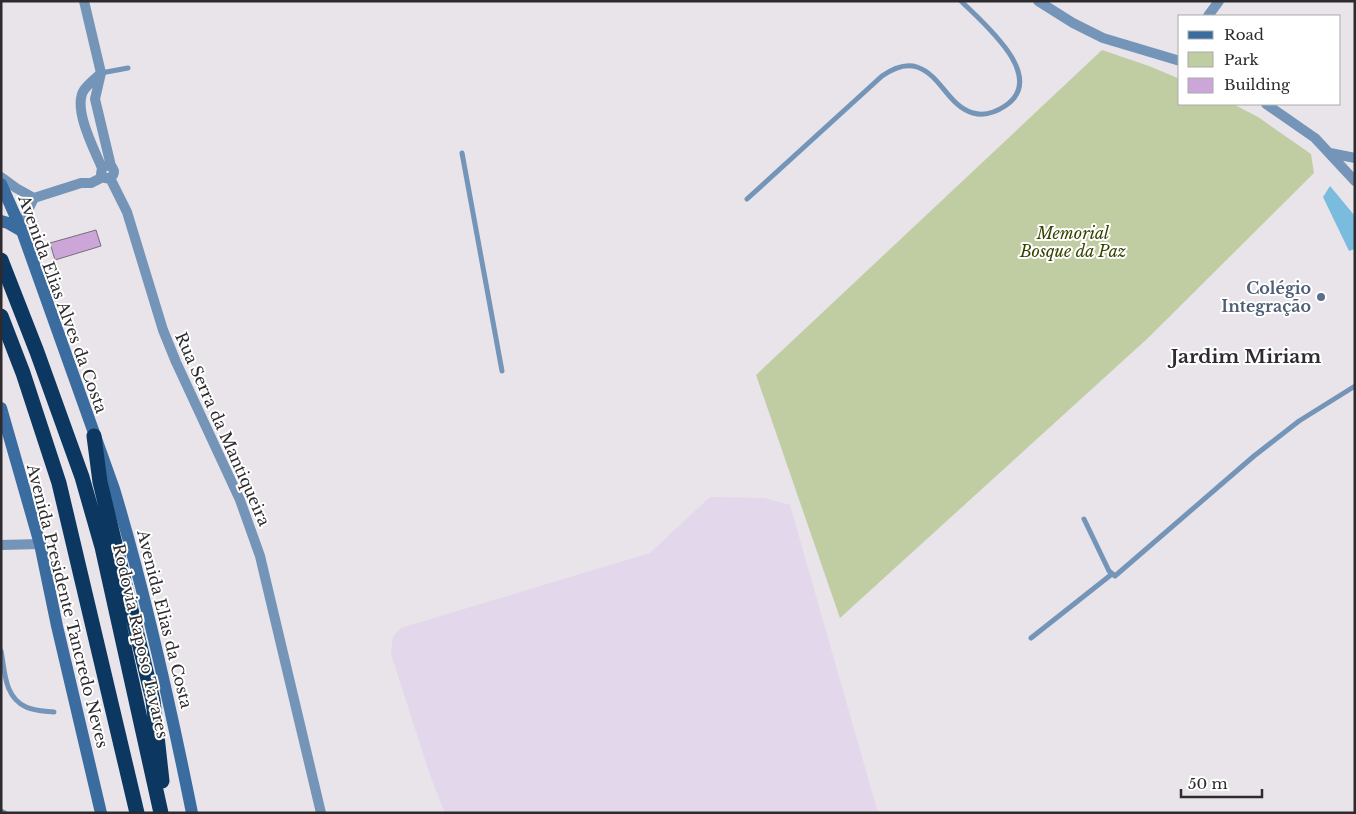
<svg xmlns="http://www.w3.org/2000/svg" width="1356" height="814" font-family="'Libre Baskerville',serif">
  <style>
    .industrial { fill: #e2d7eb }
    .green { fill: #c0cda3 }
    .water { fill: #7abcdd }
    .building { fill: #cca6d9; stroke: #747075 }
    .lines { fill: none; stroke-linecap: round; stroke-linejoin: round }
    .service { stroke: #7495b8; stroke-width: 5 }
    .minor { stroke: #7495b8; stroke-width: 10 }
    .secondary { stroke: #3b6c9f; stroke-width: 12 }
    .motorway { stroke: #0b3760; stroke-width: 15 }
    .service-dot { fill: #5c6f8a; stroke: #fff; stroke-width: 2 }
    .labels { text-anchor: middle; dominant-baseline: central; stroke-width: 4; stroke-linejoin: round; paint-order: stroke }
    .park-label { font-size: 16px; font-style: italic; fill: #364400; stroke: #fff }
    .service-label { font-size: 16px; font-weight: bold; fill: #4e5e75; stroke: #fff; text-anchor: end }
    .street-label { font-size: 16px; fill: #2d2b2d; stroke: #fff }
    .quarter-label { font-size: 19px; font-weight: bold; fill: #2d2b2d; stroke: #fff }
  </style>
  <rect width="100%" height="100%" fill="#e8e4ea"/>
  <path class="industrial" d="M710,497L764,498L790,505L878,813H445L430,775L391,654L393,636L401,628L650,553Z"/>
  <path class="green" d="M1102,50L1149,66L1180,79V104H1233L1258,117L1311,154L1314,173L1148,338L840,618L756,375Z"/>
  <path class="water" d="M1330,186L1355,216V249L1349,251L1323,197Z"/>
  <path class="building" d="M96,230L101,246L55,260L50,243Z"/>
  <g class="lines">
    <path class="service" d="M101,73L128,68
      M462,153L502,371
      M747,199L882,76C892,69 905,63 917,67C941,75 948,106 973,113C984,116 996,112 1005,106C1049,77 982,22 961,1
      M1084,519L1109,571L1115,576L1254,456L1299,421L1355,386
      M1031,638L1112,574
      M1,651C5,671 4,697 26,707C34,711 45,711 54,712
      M1,811L5,813"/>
    <path class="minor" d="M84,1L101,73L95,99L111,166
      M1038,1L1073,23L1103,38L1180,61
      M1208,16L1219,1
      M100,74C95,79 88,84 84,90C72,108 95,151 102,168L101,174L105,178C110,179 114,176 114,171L112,167L108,165L102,168
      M1266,104L1315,138L1355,181
      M1330,153L1355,158
      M1,177L16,188L34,198L81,183H91L103,177
      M110,178L127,212L163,330L176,362L240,500L260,556L321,813
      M22,231L25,216L34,198
      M1,545L40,544"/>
    <path class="secondary" d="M1,184L22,231L114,489C146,595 170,704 192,813
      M1,221L8,223L22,231
      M1,408L40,544L57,626L101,813"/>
    <path class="motorway" d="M1,260L37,352L82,477L102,547L161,813
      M1,316L23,373L59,483L137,813
      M94,436L100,482L153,700L162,781"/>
  </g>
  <circle class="service-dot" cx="1321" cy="297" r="5"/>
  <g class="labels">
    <g class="park-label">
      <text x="1073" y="233">Memorial<tspan x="1073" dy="18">Bosque da Paz</tspan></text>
    </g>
    <g class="service-label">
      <text x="1311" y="288">Colégio<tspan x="1311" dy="18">Integração</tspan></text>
    </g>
    <g class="street-label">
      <text transform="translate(63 304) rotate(70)">Avenida Elias Alves da Costa</text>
      <text transform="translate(223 429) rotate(66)">Rua Serra da Mantiqueira</text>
      <text transform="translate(68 606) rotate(76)">Avenida Presidente Tancredo Neves</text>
      <text transform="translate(165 619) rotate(76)">Avenida Elias da Costa</text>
      <text transform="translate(141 641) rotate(77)">Rodovia Raposo Tavares</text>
    </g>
    <g class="quarter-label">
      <text x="1246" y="356">Jardim Miriam</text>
    </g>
  </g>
  <rect width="1356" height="814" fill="none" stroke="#2d2b2d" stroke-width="5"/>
  <rect x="1178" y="15" width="162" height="90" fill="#ffffff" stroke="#abaaab"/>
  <rect x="1188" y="31" width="25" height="8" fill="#3b6c9f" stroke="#abaaab"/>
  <text x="1224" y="40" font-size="15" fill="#2d2b2d">Road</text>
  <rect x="1188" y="52" width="25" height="15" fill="#c0cda3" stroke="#abaaab"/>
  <text x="1224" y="65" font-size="15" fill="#2d2b2d">Park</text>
  <rect x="1188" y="78" width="25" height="15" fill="#cca6d9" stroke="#abaaab"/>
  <text x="1224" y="90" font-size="15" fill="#2d2b2d">Building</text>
  <path d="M1181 789v8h81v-8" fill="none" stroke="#2d2b2d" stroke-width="2.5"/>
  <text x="1188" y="789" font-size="15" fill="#2d2b2d" stroke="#ffffff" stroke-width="4" paint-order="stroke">50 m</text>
</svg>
